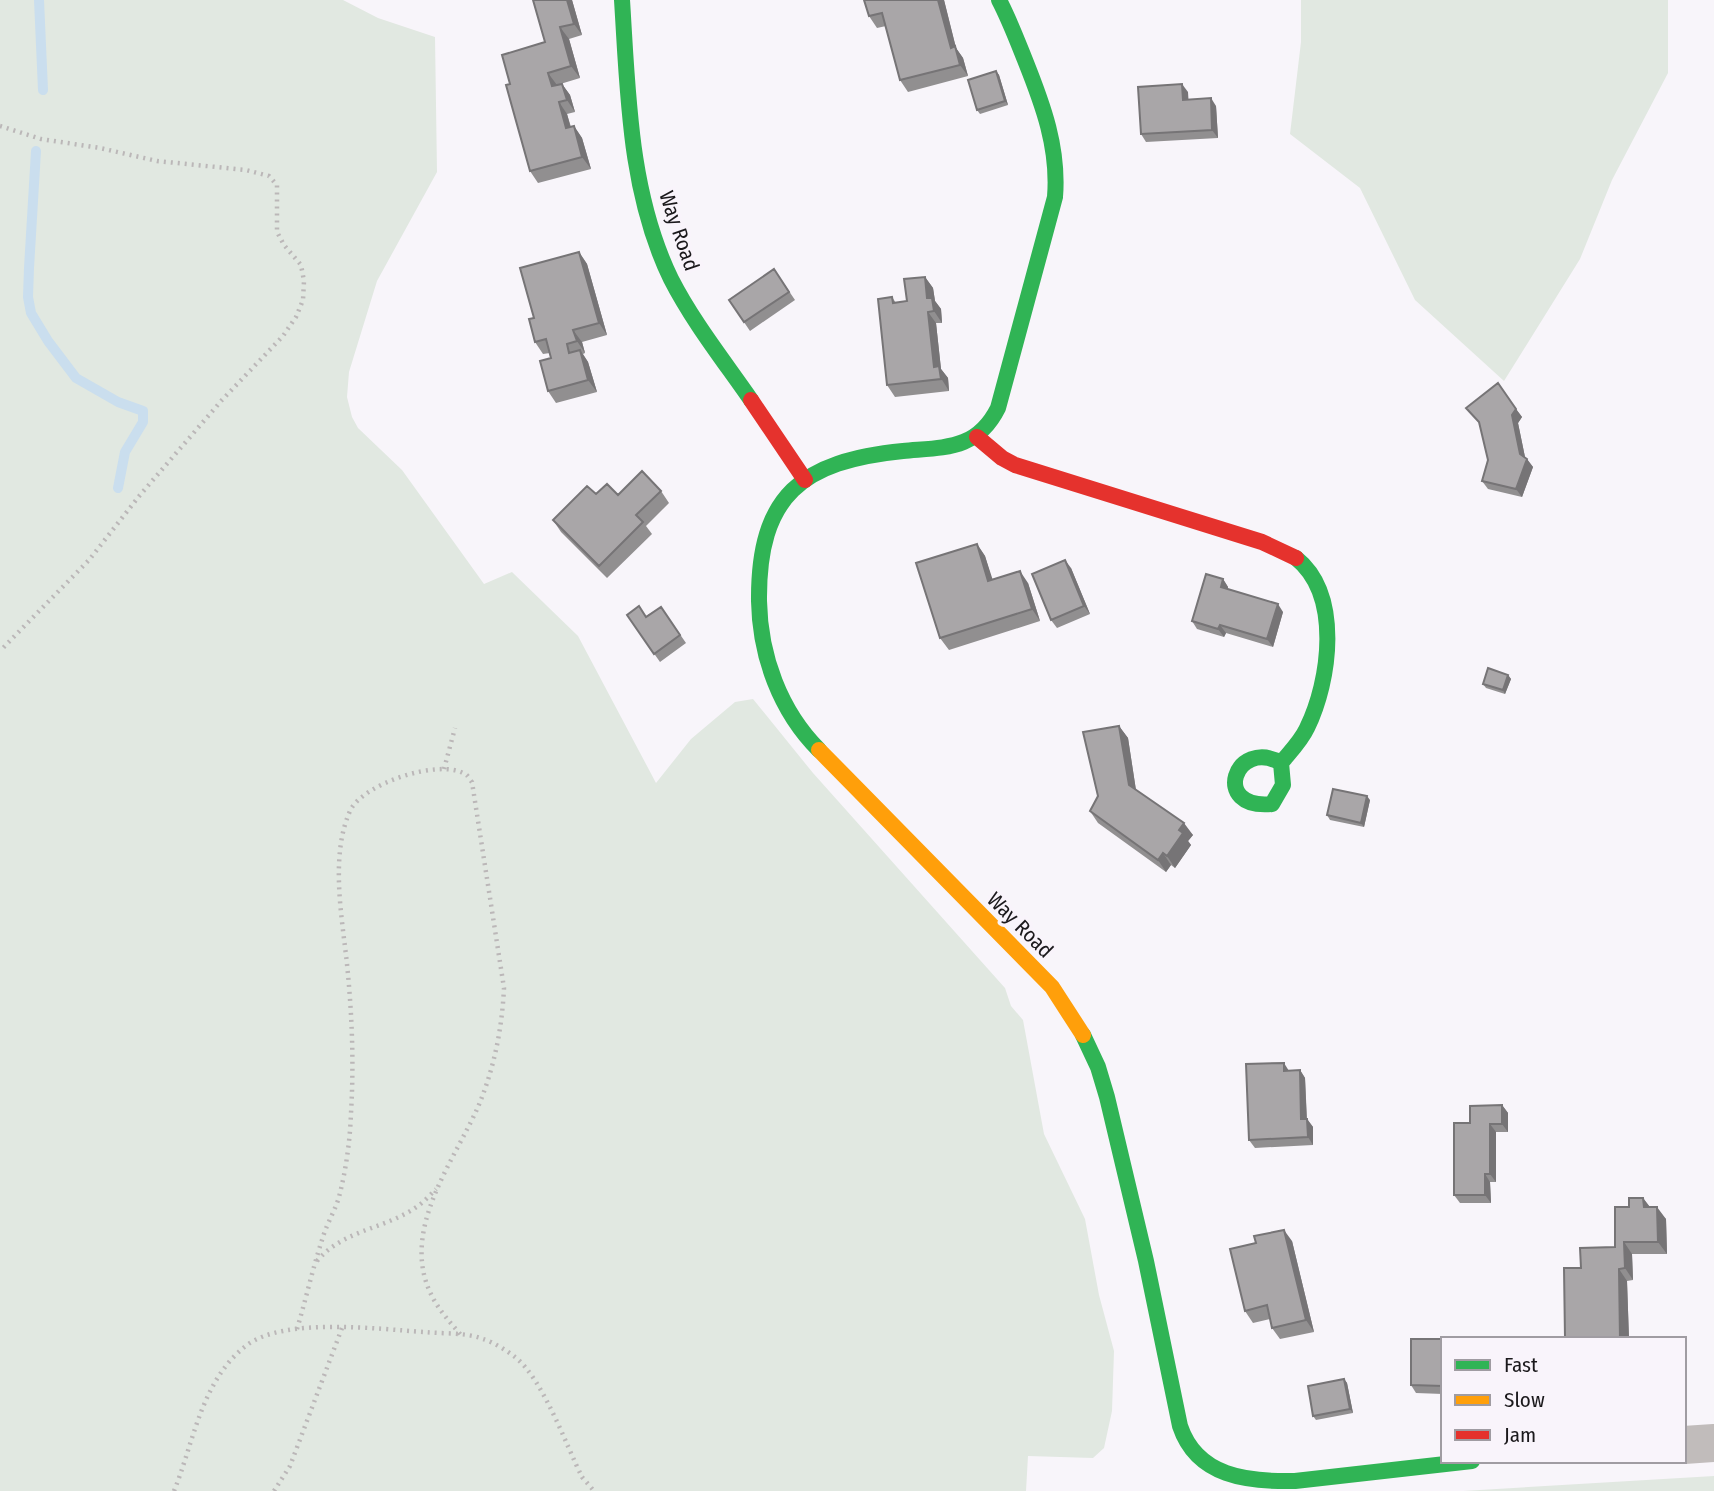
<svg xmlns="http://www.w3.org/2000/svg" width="1714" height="1491" font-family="'Fira Sans Condensed',sans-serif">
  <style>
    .green { fill: #e1e8e1 }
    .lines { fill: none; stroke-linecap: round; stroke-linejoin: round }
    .stream { stroke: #cadeee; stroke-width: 10 }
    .path { stroke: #bbb7b8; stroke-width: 4.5; stroke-dasharray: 2 5; stroke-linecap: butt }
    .street { stroke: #c1bcbb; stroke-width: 38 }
    .fast { stroke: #30b455; stroke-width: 16 }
    .slow { stroke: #ff9f0a; stroke-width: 16 }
    .jam { stroke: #e5322d; stroke-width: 16 }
    .wall { fill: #918f90 }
    .shaded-wall { fill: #767476 }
    .building { fill: #a9a6a8; stroke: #767476; stroke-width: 2 }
    .labels { text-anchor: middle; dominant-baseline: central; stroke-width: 7; stroke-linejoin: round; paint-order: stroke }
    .street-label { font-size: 21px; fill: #1b191c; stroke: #f9f4fb }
  </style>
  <rect width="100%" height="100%" fill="#f8f5fa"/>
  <path class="green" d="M0,0H343L378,18L435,37L437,172L377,281L349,372L347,397L352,417L358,428L402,470L484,584L512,572L578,636L656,783L691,739L735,702L753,699L813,773L1005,988L1011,1006L1023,1020L1044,1134L1085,1219L1099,1295L1114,1351L1112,1411L1104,1448L1093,1458L1028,1456L1026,1491H0Z
    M1301,0H1668V73L1612,180L1580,259L1504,381L1415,300L1360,188L1290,134L1301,42Z
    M1714,1476V1491H1463Z"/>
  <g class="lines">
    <path class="stream" d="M39,0L43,90
      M36,151L29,268L28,297L31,313L48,341L76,378L118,402L143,411V422L125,452L118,488"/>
    <path class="path" d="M0,126L41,139L100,148L157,161L246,170L269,176L277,185V232L284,245L301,265L304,281L303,300L296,317L283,336L222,400L140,495L89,560L0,651
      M444,769L455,728
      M317,1261C343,1230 384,1229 415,1208C423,1203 430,1195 436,1189
      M297,1329C306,1299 313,1267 323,1237C327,1223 335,1211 339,1197C346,1170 350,1141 351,1113C354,1063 352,1014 347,964C342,917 330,856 350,811C362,784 439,758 465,774C468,775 469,779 472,782L504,988C502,1029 494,1069 478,1107C454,1161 401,1229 430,1292C437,1308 449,1321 461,1335
      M174,1491C194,1442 201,1380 247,1345C285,1317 378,1329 424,1332C443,1334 465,1332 483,1339C493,1342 506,1350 515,1357C543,1379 566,1445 582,1477L594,1491
      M274,1491L290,1466L342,1328"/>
    <path class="street" d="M1684,1445L1714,1443"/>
    <path class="fast" d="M622,0C628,93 629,193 671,279C693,322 724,361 751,400
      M819,750C780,711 760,656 759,601C758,495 802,461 903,451C945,447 977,450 998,408L1055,197C1059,148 1043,105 1025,60C1017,40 1009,19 999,0
      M1281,763L1283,785L1272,804C1210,810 1235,737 1281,763C1290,752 1301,741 1307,728C1330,681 1342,595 1296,558
      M1083,1035L1098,1067L1107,1097L1146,1261L1180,1426C1197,1477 1248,1482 1295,1481L1472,1461"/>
    <path class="slow" d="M819,750L1052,987L1083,1035"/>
    <path class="jam" d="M751,400L805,480
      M977,437L1002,458L1015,465L1262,542L1296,558"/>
  </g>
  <path class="wall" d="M572,0L582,35L569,39L580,78L557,85L562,84L570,95L575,112L567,114L571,127L574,126L582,138L591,169L538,183L530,171L510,84L545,42Z
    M864,0H944L956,48L963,58L968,76L908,92L900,80L886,26L877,28L869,16Z
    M996,71L999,75L1008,105L980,114L977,110Z
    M1188,92V100L1216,106L1218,138L1146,142L1141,134Z
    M579,252L587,264L607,335L582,342L585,353L583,354L588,362L597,392L556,403L548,391L551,358L550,353L543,354L535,342L534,318Z
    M774,269L795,300L750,331L729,300Z
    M925,277L933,288L935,301L941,309L942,323H936L941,369L948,378L949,391L895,397L887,385L892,297L896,303L907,301Z
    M1466,408L1516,409L1522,417L1518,423L1525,457L1533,467L1522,497L1488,489L1482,481L1488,460L1480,424Z
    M661,491L669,503L646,526L652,534L607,578L561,532L553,520L596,494L618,495Z
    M977,544L985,556L992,580L1028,583L1040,621L949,650L940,638Z
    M1071,568L1090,614L1057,628L1051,620Z
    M1223,579L1228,587V589L1283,612L1273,647L1226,633L1224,637L1197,629L1192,621Z
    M661,607L686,643L660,662L627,615L646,616Z
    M1508,675L1511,679L1505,694L1486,688L1483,684Z
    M1119,726L1128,738L1136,790L1193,835L1188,841L1191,845L1175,868L1171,865L1166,872L1098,823L1090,811L1098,796Z
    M1370,800L1364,827L1330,820L1327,815Z
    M1300,1070L1305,1078L1307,1119L1313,1127V1145L1255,1148L1249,1140L1289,1071Z
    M1502,1105L1508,1113V1132H1496V1182H1490L1491,1203H1460L1454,1195L1470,1123Z
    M1643,1198L1650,1207L1666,1219L1667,1254H1632L1633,1280L1627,1281L1629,1339H1566L1581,1268L1615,1247L1629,1207Z
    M1292,1241L1314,1332L1280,1339L1272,1328L1270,1319L1253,1323L1245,1311Z
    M1443,1339V1394L1416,1393L1411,1385Z
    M1344,1379L1347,1383L1353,1413L1316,1420L1313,1416Z"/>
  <path class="shaded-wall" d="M567,0H572L582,35L574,24Z
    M938,0H944L956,48L963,58L968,76L960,65L951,48Z
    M560,27L569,39L580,78L571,66Z
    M996,71L999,75L1008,105L1005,101Z
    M548,73L557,85L552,86Z
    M562,84L570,95L575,112L567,100Z
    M1182,84L1188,92L1189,108L1183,100Z
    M1211,98L1216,106L1218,138L1212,130Z
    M559,102L567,114L574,140L566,128Z
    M574,126L582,138L591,169L582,157Z
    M579,252L587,264L607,335L599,323Z
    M925,277L933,288L935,301L941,309L942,323L934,311L927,298Z
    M928,312L936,323L941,369L948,378L949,391L934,367Z
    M573,330L582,342L585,353L577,341Z
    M580,350L588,362L597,392L588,380Z
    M1516,409L1522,417L1518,423L1526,462L1527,459L1533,467L1522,497L1516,489L1520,454L1512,415Z
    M977,544L985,556L997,593L988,581Z
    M1065,560L1071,568L1090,614L1084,606Z
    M1020,571L1028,583L1040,621L1032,609Z
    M1223,579L1228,587L1226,595L1221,587Z
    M1278,604L1283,612L1273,647L1267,639Z
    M1220,625L1226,633L1224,637L1218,629Z
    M1508,675L1511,679L1505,694L1503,690Z
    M1119,726L1128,738L1137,797L1129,785Z
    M1367,796L1370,800L1364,827L1361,823Z
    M1184,823L1193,835L1188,841L1191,845L1175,868L1167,856L1179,830Z
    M1163,853L1171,865L1166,872L1158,860Z
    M1284,1063L1289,1071H1284Z
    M1300,1070L1305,1078L1307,1127L1301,1119Z
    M1502,1105L1508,1113V1132L1502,1124Z
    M1307,1119L1313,1127V1145L1308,1137Z
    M1490,1124L1496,1132V1182L1490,1174Z
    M1485,1174L1490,1182L1491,1203L1485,1195Z
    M1643,1198L1652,1210L1644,1207Z
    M1657,1207L1666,1219L1667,1254L1658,1242Z
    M1284,1230L1292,1241L1314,1332L1306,1320Z
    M1624,1242L1632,1254L1633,1280L1625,1268Z
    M1619,1269L1627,1281L1629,1339H1620Z
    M1344,1379L1347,1383L1353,1413L1350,1409Z"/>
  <path class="building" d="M533,0H567L574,24L560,27L571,66L548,73L552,86L562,84L567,100L559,102L566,128L574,126L582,157L530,171L506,85L510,84L502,55L545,42Z
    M864,0H938L951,48L955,46L960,65L900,80L882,13L869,16Z
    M996,71L1005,101L977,110L968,80Z
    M1182,84L1183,100L1211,98L1212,130L1141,134L1138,87Z
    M579,252L599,323L573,330L577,341L567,344L569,353L580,350L588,380L548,391L540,361L551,358L546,339L535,342L529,319L534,318L520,268Z
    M774,269L789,292L744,322L729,300Z
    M925,277L927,298H932L934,311L928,312L934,367L939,366L941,379L887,385L878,299L892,297L893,303L907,301L904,279Z
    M1498,383L1516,409L1512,415L1520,454L1527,459L1516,489L1482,481L1488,460L1479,422L1466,408Z
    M642,471L661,491L636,515L643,522L599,566L553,520L587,486L596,494L607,484L618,495Z
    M977,544L988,581L1020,571L1032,609L940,638L916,563Z
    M1065,560L1084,606L1051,620L1032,574Z
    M1206,574L1223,579L1221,587L1278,604L1267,639L1220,625L1218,629L1192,621Z
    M639,606L646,617L661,607L680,635L654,654L627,615Z
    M1488,668L1508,675L1503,690L1483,684Z
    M1119,726L1129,785L1184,823L1179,830L1183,833L1167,856L1163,853L1158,860L1090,811L1098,796L1083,732Z
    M1333,789L1367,796L1361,823L1327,815Z
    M1284,1063V1071L1300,1070L1301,1119H1307L1308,1137L1249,1140L1246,1064Z
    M1502,1105V1124H1490V1174H1485V1195H1454V1123H1470V1106Z
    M1629,1198H1643L1644,1207H1657L1658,1242H1624L1625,1268L1619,1269L1620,1339L1565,1338L1564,1268H1581L1580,1248L1615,1247V1207H1629Z
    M1284,1230L1306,1320L1272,1328L1267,1305L1245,1311L1230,1249L1256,1243L1254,1236Z
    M1411,1339H1443V1386L1411,1385Z
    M1344,1379L1350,1409L1313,1416L1308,1386Z"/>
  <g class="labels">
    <g class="street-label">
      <text transform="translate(679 231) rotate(71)">Way Road</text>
      <text transform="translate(1020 925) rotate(45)">Way Road</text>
    </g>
  </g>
  <rect x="1441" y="1337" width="245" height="126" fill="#f9f4fb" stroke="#a09ca2" stroke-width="2"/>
  <rect x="1455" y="1360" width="35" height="10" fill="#30b455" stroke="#a09ca2" stroke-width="2"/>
  <text x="1504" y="1372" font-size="21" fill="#1b191c">Fast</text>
  <rect x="1455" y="1395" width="35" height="10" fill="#ff9f0a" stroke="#a09ca2" stroke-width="2"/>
  <text x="1504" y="1407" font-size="21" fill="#1b191c">Slow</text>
  <rect x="1455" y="1430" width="35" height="10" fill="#e5322d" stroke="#a09ca2" stroke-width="2"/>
  <text x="1504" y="1442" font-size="21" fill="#1b191c">Jam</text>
</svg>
